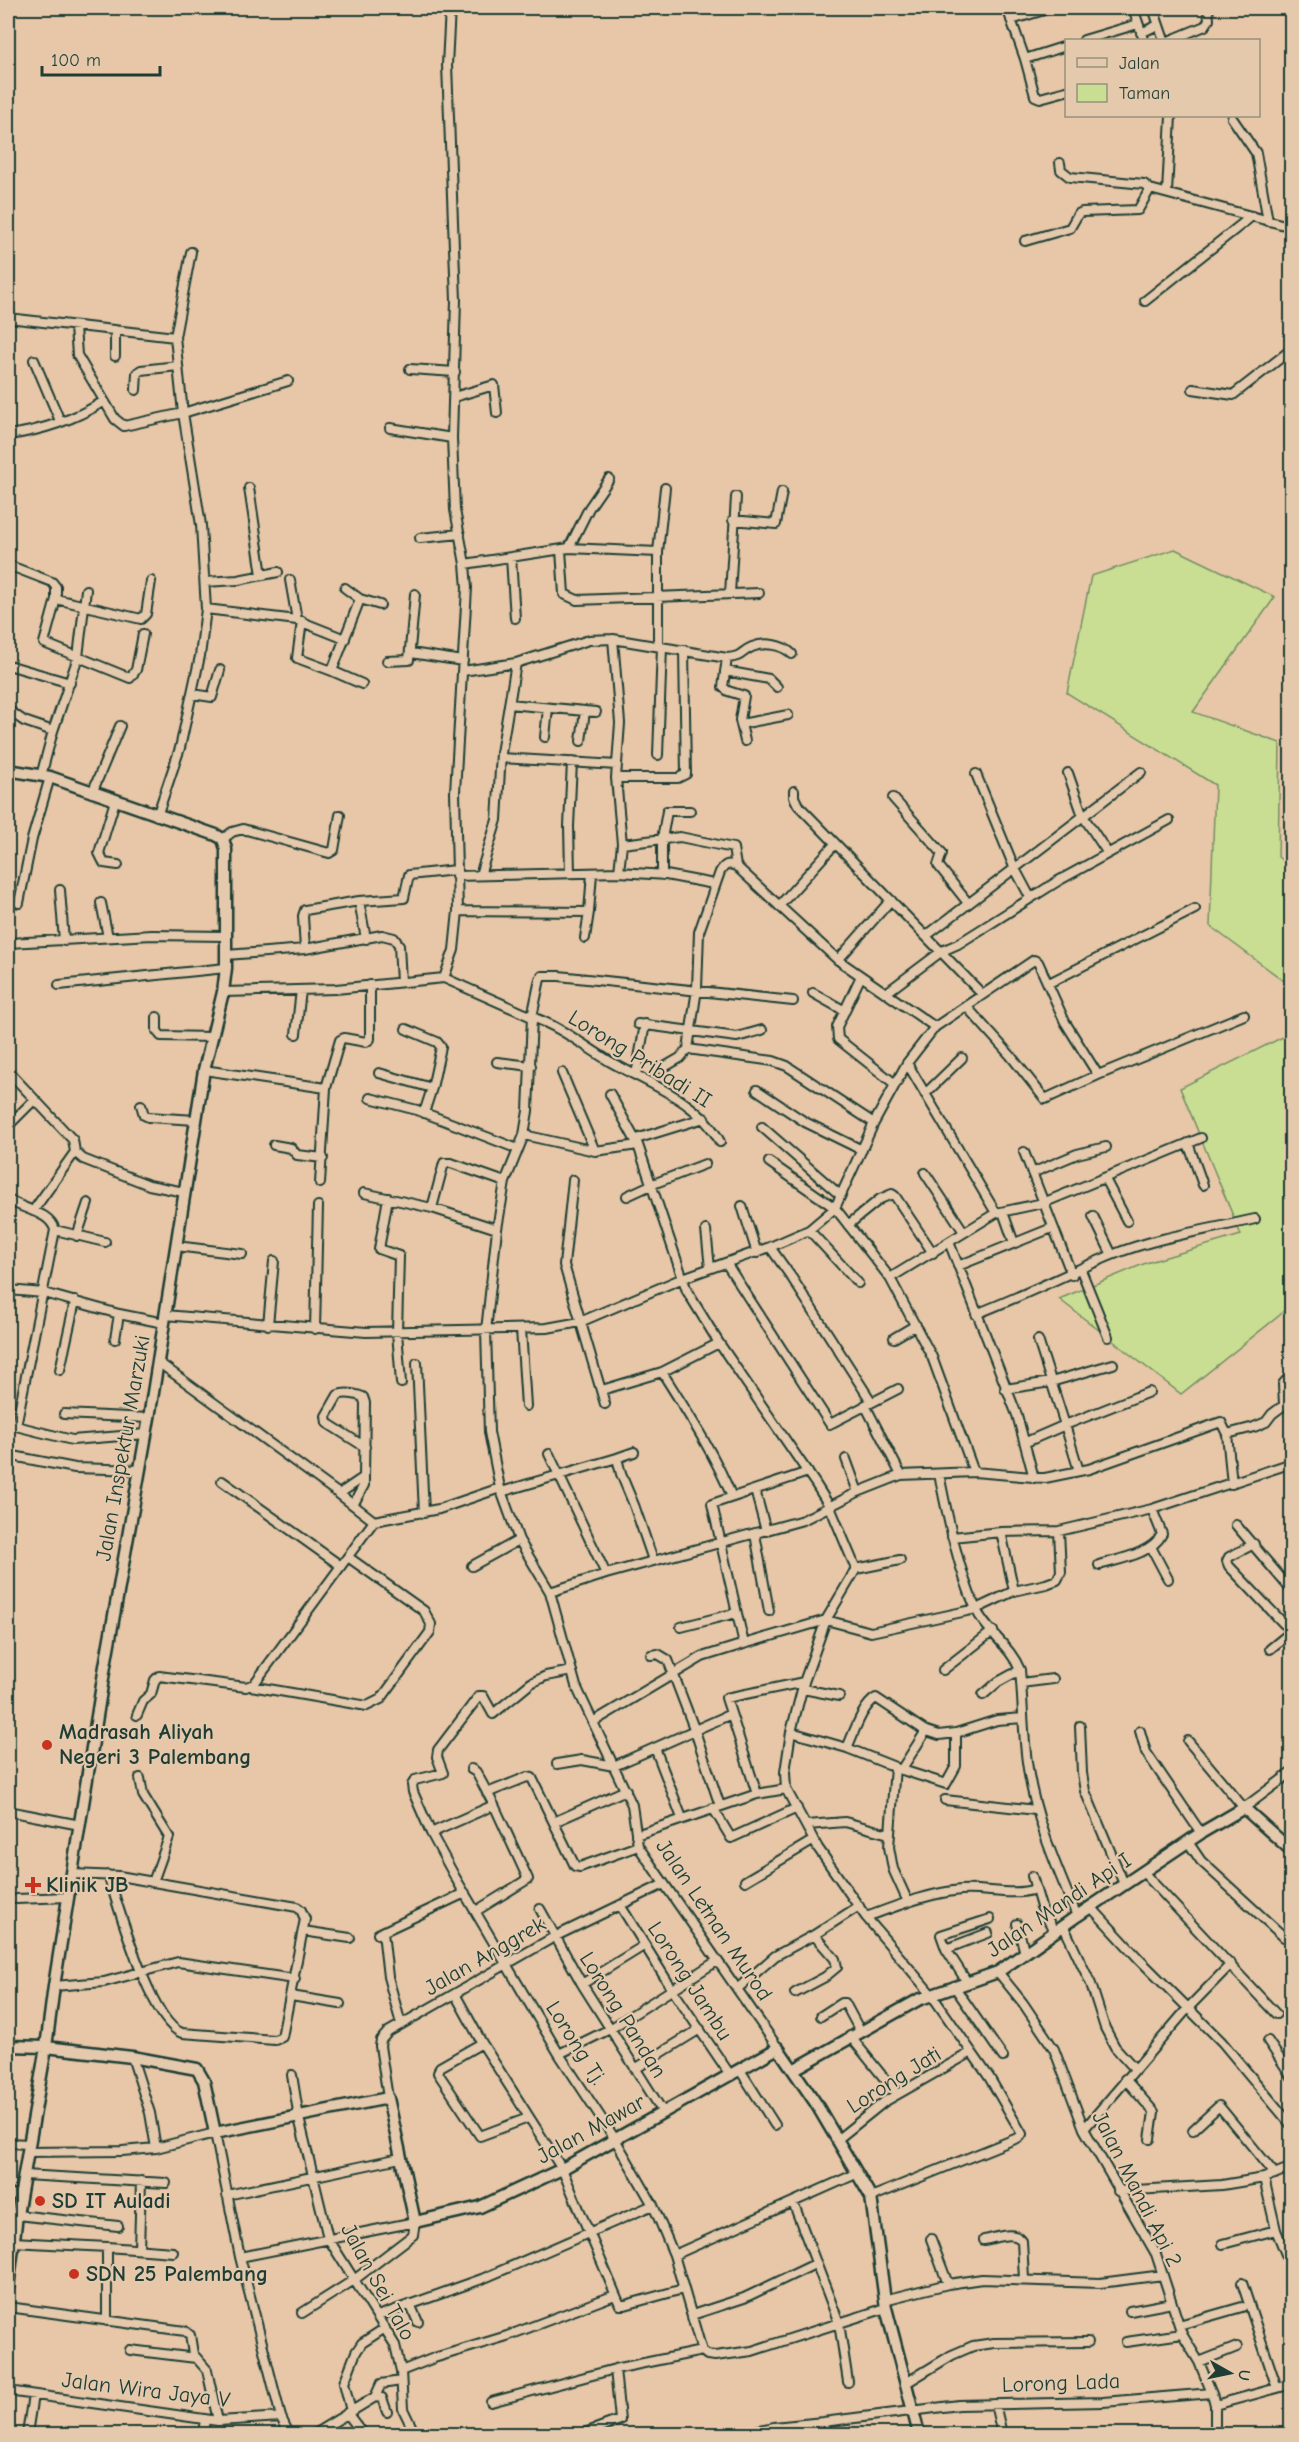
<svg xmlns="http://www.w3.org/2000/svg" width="1299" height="2442" font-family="'Comic Neue',sans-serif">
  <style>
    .green { fill: #c9de93; stroke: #748e64; stroke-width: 1.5 }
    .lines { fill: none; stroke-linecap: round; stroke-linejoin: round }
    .street-casing { stroke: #1f3d34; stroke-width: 12 }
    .secondary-casing { stroke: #1f3d34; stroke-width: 15 }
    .street { stroke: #e5c9ac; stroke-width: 8 }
    .secondary { stroke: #e5c9ac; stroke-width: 10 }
    .poi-dot { fill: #c8321e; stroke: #e5c9ac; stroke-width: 2 }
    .labels { text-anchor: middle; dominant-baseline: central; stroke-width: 4.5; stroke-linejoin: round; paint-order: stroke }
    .street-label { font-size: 22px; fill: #1f3d34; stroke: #e5c9ac }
    .poi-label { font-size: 22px; font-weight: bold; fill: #1f3d34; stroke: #e5c9ac; text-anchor: start }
  </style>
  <rect width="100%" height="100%" fill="#e7c7a7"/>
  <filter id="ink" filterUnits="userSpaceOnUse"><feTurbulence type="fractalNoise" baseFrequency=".0167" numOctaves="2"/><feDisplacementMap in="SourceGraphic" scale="12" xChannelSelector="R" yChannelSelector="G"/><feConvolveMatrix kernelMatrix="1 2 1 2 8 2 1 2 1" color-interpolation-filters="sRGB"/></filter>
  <g filter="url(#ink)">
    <path class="green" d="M1175,549L1275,597L1193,712L1280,743L1278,857L1291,867V986L1210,926L1215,785L1067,693L1091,576Z
      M1291,1033V1302L1280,1315L1181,1394L1059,1299L1146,1263L1241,1235L1180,1088Z"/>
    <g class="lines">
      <g class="street-casing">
        <path id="street" d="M1007,8L1025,59L1035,96L1040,98L1066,91
          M1133,8L1144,40
          M1153,8L1164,40
          M1011,20L1051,8
          M1141,33L1158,25
          M1084,40L1138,24
          M1171,40L1205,26L1209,20L1208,8
          M1025,59L1066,46
          M1232,118L1256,153L1268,221
          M1060,163L1061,170L1070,177L1144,184L1150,189L1292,227
          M1167,193L1171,116
          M1025,241L1070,228L1078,214L1082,212L1138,210L1150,189
          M1145,301L1252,216
          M8,318L175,337L183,413L201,525L206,609L200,656L180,748L157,816
          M75,327L77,355L115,419L124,426L183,413L288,381
          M175,337L191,252
          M115,356V330
          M34,360L60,421
          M410,369L455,372
          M1193,389L1233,395L1292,349
          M136,390L137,373L141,370L178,366
          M454,397L494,385L497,413
          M390,428L452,438
          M8,435C40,431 77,419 104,401
          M249,488L262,575
          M733,520L776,524L782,492
          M420,538L460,534
          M569,548L589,508L609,479
          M561,550L564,594L577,600L759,593
          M511,558L515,618
          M465,564L569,548L658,552
          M8,565L52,582L56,587V599
          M290,580L297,620
          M205,582L238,580L278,572
          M345,588L360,599L380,605
          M730,594L736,497
          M360,599L332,671L362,684
          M206,609L297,620L345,639
          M302,621L297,658L332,671
          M143,634L136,670L130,678L44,643L56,599L141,619L146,614L151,581
          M613,639L620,723L616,778L622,844L619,872
          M658,646V552L665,488
          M411,653L463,661
          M727,658L723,687L728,691L744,696L740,720L745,741
          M387,661L409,660L415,594
          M8,665L70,683
          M463,671L516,663L589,640L613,639L727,658C743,657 740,652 752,647C765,642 782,644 792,654
          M725,671L769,679L777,687
          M192,694L212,697L220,670
          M509,704L596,712
          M8,710L24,721L53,731
          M741,724L788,715
          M545,737L548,708
          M581,741L585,711
          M658,755L662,647
          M501,758L617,765
          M1068,773L1083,816L1107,852
          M976,774L1014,867L1030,897
          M41,776L53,731L78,657L86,590
          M616,778H678L686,774L684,650
          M794,791V797L798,805L982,994
          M92,793L120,726
          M893,798L942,853L938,865L968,903
          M115,801L99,853L104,863L118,865
          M223,839L232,832L243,829L329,853L334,850L340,815
          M622,844L680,837L733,848L736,866L838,960L935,1027
          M570,873L569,826L572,762
          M480,875L497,820L501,753L516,663
          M662,875V839L667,811H690
          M456,876L619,872L666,875L714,884
          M60,890L64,941
          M359,901L366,939
          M19,903L32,839L50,777
          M101,903L108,937
          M779,906L835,844
          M458,911L589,912L592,873
          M926,936L1141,772
          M585,938L589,912
          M9,943L152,935L225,936
          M305,949L303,916L305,910L359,901L404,898L409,875L456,870
          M226,955L305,949L382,935L394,938L399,945L401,982
          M838,960L891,900
          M861,976L837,1027L838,1039L895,1084
          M444,978L532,1017L528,1111L524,1135L505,1182L497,1229L486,1331L489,1432L500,1488L519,1540L550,1592L576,1686L632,1805L638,1846L778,2048
          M1049,983L1195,909
          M59,985L226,968
          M223,992L336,989L444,978L454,950L458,911L455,792L467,588L465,564L455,510L452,438L456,300L447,65L450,8
          M813,993L845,1011
          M886,993L942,951L958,944L1058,881L1169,820
          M966,1006L1010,1055L1045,1099L1098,1075L1244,1015
          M157,1017V1031L161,1036L212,1037
          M638,1024L737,1037L762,1030
          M406,1029L437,1042L441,1047L432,1088L424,1113
          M296,1034L301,990
          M688,1049L773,1061L787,1066L874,1123
          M497,1062L531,1066
          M661,1069L680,1058L688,1049L697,989L699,932L720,872C725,864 728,863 736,866
          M204,1070L326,1088L320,1183
          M8,1071L73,1140L75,1152L83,1159L149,1185L184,1192
          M379,1073L432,1088
          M562,1073L595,1151
          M636,1075L645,1024
          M326,1088L340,1040L344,1038L366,1042L370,1039V985
          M757,1090L805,1122L862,1150
          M610,1094L638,1145L687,1291L719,1343L815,1483L830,1507L856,1569L826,1620L804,1682L791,1732L785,1772L786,1789L818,1848L866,1917L931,1994L989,2077L1022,2134L1020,2137L871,2197
          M925,1094L962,1058
          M370,1098L417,1110L518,1149
          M141,1105L144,1115L148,1117L196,1120
          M8,1126L34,1100
          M762,1127L840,1195
          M524,1135L595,1151L638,1145
          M636,1139L704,1118
          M720,1142C700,1101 647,1083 609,1061C583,1045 561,1027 532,1017L540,979L542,976H559L793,1001
          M1188,1143L1203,1185
          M274,1145L291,1148L297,1155L323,1158
          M1024,1152L1072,1275
          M769,1162L835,1208L890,1278L932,1357L974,1472
          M925,1173L964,1232
          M1032,1173L1077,1154L1106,1147
          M1105,1179L1127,1221
          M573,1180L564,1265L605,1404
          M364,1193L432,1208L497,1229
          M627,1196L653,1184L705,1164
          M388,1198L379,1249L399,1256L397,1332L401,1383
          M8,1199C22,1210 50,1211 55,1230L16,1426
          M742,1206L757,1253
          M432,1208L444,1163H451L505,1182
          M33,1211L75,1152
          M1003,1212L1014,1243
          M996,1213L1043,1203L1201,1138
          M1093,1216L1112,1255
          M848,1225L880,1199L892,1194L895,1196L933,1253
          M55,1230L105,1242
          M706,1230L710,1268
          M809,1230L858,1283
          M77,1236L88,1203
          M949,1242L1017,1415L1034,1478
          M176,1246L242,1254
          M770,1247L792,1278L871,1401
          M726,1263L830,1424L898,1389
          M958,1266L1052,1228
          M1081,1270L1108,1337
          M890,1278L996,1213L907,1063
          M8,1290L44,1293L119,1314L164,1323
          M976,1314C1023,1296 1066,1274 1112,1255C1157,1237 1207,1230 1255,1219
          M165,1315L366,1332L547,1328L580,1322L683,1278L770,1247L809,1230L835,1208L874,1123L907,1063L935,1027L1034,960L1038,962L1065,1022L1098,1075
          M268,1325L274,1261
          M315,1329L318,1206
          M521,1329L526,1406
          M894,1338L916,1325
          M115,1339L119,1314
          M1038,1340L1065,1425L1149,1392
          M158,1362L339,1494L374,1521L439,1509L500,1488
          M417,1363L424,1513
          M60,1370L75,1301
          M662,1372C687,1412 714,1453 732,1497
          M1005,1389L1051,1382L1113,1364
          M602,1390L662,1372L719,1343
          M865,1405L901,1475
          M64,1414L149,1418
          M8,1424L72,1440L146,1434
          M1227,1434L1254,1427L1266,1422L1272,1414L1284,1405L1283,1384L1292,1374
          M1026,1442L1065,1425L1079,1471
          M634,1452L617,1458L621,1474L634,1505L653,1560
          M549,1454L606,1574
          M8,1455L75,1468L140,1470
          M846,1459L858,1492
          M808,1472L712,1504L744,1644L826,1620L871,1632L976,1609L1014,1591L1046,1584L1057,1580L1061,1572L1059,1531
          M939,1474C948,1518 957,1565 975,1607C985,1631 1010,1645 1020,1670C1023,1701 1023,1732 1027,1762C1034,1816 1056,1866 1077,1916
          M222,1481L341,1566
          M755,1490L766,1531
          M501,1492L617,1458
          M339,1494L364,1477L365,1403L363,1397C355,1394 346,1392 338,1395L326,1416L327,1423L365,1447
          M353,1505L364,1485V1477
          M1236,1525L1292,1591
          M1001,1532L1014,1591
          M755,1534L769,1611
          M952,1537L1001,1532L1059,1531L1152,1509L1292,1463
          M1254,1544L1229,1557L1227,1561L1229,1566L1284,1624L1292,1618
          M1151,1547L1168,1579
          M1099,1565C1119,1559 1152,1554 1162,1534L1152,1509
          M472,1566L519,1540
          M856,1569L900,1560
          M550,1592L606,1574L803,1520L858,1492L901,1475L974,1472L1045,1478L1089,1469L1221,1422L1227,1434L1232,1484
          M681,1627L736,1613
          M1270,1649L1291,1632
          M651,1655L658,1654L668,1660L695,1731L720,1806
          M943,1670L993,1631
          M572,1671L546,1676L531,1683L493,1714L483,1696H479L438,1750L437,1757L443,1773L415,1780L412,1785L413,1792L431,1833L455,1877L559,2054L615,2139L653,2205L674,2255L702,2351L707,2355L715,2356L752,2351L886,2308
          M1021,1683L1053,1679
          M251,1686L367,1706L381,1699L430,1632L431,1624L424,1611L348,1557
          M803,1689L839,1696
          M983,1695L998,1682L1020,1670
          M137,1715L143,1701L151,1694L155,1680L159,1676L246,1687L254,1684L374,1521
          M593,1722L702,1657L744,1644
          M1080,1726L1082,1773L1085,1791L1124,1884
          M1140,1731L1146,1752L1201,1833
          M791,1732L847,1748L895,1767L889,1847L893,1869L908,1902
          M956,1733L997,1720L1023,1718
          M1188,1741L1244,1808L1292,1772
          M655,1748L682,1818
          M847,1748C854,1733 862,1706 876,1698L924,1730V1734L901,1770
          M557,1764L582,1760L614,1766L731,1714
          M471,1769L476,1772L494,1805L528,1879L476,1911
          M899,1769L946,1784L956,1766V1733L939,1735L924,1730
          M140,1778L143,1795L169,1837L153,1882
          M487,1793L527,1777L532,1778L575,1866L580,1867L638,1846
          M757,1794L726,1698L804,1682
          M945,1800L1036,1810
          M713,1808L731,1838L797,1808
          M8,1811L80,1825
          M554,1822L626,1790
          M807,1825L845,1822L889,1834
          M431,1833L494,1805
          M636,1835L757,1794L786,1789
          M1188,1842L1201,1861L1284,1937
          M1143,1872L1276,2014
          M72,1874L119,1876L297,1907L301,1910L305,1919L282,2037L275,2040L182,2033C151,2023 119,1908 108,1875
          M1032,1876L1041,1907L1054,1931
          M745,1881L814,1840
          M17,1899L68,1897
          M620,1905L672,1989L731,2076
          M1091,1907L1140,1960L1222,2042L1292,2126
          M540,1909L582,1984L663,2112
          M866,1917C897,1906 929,1893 961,1890C986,1888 1011,1897 1036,1889
          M1017,1924L1025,1953
          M1063,1925L1091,1984L1105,2028L1115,2047L1134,2068
          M303,1931L350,1938
          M383,1932L388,1977L401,2024
          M378,1934L465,1893
          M946,1949L988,1933
          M998,1972L1023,2003L1054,2049L1084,2129L1156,2254L1182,2334L1199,2362L1212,2393L1215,2405V2434
          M967,1982L946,1949L941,1935L990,1919
          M582,1984L645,1945
          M54,1986L104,1982L178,1962L295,1979
          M954,1986L1003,2057
          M737,1989L775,1956L814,1935L859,1906
          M795,1993L825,1977L837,1967L835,1959L814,1935
          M455,1994L482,2043L562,2169L620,2305H625L683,2289
          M291,1996L340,2004
          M821,2016L841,2003H845L860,2031
          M850,2036L897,2094
          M1268,2041L1292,2077
          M482,2043L440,2067L438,2073L480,2136L528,2118
          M559,2054L610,2029L717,1961
          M132,2057L150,2113L156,2148
          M635,2069L700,2029
          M740,2070L775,2125
          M292,2075L299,2118L328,2238L395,2345L401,2371L403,2409L415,2434
          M1125,2079L1154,2112L1150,2139
          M388,2098L380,2046L381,2040L388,2032L554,1937L664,1884
          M1084,2129L1188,2008L1231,1964
          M1193,2130L1219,2106L1275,2174
          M838,2139L884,2102L970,2053
          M8,2143L29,2144
          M27,2152L122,2151L156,2148L215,2133L240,2257L281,2417L289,2434
          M24,2175L166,2183
          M1264,2178L1276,2230L1292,2269
          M1118,2191L1222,2185L1264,2178L1292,2167
          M8,2194L20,2195
          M227,2195L400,2158
          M793,2202L839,2323L848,2382
          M17,2215L118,2226
          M931,2239L948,2284
          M984,2240C996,2238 1014,2230 1022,2241L1024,2279
          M13,2242L107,2247V2321
          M1223,2244L1276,2230
          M107,2247L173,2252
          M139,2249L141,2181
          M674,2255L858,2173
          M240,2257L415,2222L413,2235L354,2280L302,2313
          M1242,2283L1277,2388
          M884,2300L948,2284L982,2279L1100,2283L1163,2275
          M410,2304L418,2322
          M8,2307L185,2331L190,2335L193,2354L207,2370L218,2421
          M1130,2311L1172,2303
          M692,2315L744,2298L815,2264
          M378,2316L482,2279L653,2205
          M1179,2325L1242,2307
          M1126,2342L1182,2334
          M130,2350L196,2358
          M1199,2362L1237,2347
          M401,2371L434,2358L507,2336L615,2295
          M906,2383L952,2355L973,2346L994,2343L1088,2342
          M8,2391L218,2421L281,2417
          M375,2397L381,2384L401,2381
          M491,2402L615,2369L702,2351
          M995,2404L1002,2434
          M1215,2405L1292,2384
          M351,2411L344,2383L356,2352L362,2343L385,2328
          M347,2413L363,2434
          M823,2422L959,2405L1103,2402L1212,2393
          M27,2434L33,2395
          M203,2434L205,2419
          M314,2434L375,2397L382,2398L387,2412
          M582,2434L620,2420L615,2369
          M741,2434L774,2427L823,2422L826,2434"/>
      </g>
      <g class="secondary-casing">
        <path id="secondary" d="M8,770L50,777L216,835L223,839L226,849V968L223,992L204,1070L149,1418L105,1666L54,1986L46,2047L17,2215L8,2288
          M8,2046L46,2047L132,2057L197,2069L204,2081L215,2133L388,2098L415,2222L480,2207L562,2169L778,2048L815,2102L871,2197L886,2308L919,2434
          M793,2070L918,2000L998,1972L1077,1916L1201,1833L1244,1808L1292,1851"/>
      </g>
      <use href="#street" class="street"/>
      <use href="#secondary" class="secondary"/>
    </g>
  </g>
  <g class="poi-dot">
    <circle cx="47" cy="1745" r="6"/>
    <path d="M30 1876h6v6h6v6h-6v6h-6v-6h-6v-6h6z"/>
    <circle cx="40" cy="2201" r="6"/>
    <circle cx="74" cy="2274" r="6"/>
  </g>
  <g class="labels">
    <g class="street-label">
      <text transform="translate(640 1059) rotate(32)">Lorong Pribadi II</text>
      <text transform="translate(123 1448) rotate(-80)">Jalan Inspektur Marzuki</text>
      <text transform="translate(1059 1905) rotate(-34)">Jalan Mandi Api I</text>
      <text transform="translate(714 1920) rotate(56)">Jalan Letnan Murod</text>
      <text transform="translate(485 1956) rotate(-30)">Jalan Anggrek</text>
      <text transform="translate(690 1981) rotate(57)">Lorong Jambu</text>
      <text transform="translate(623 2015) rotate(58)">Lorong Pandan</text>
      <text transform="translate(576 2043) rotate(58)">Lorong Tj.</text>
      <text transform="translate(894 2080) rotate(-32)">Lorong Jati</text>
      <text transform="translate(591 2129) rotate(-29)">Jalan Mawar</text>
      <text transform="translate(1137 2189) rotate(63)">Jalan Mandi Api 2</text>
      <text transform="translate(378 2282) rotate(61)">Jalan Sei Talo</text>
      <text transform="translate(1061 2383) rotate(-2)">Lorong Lada</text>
      <text transform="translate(146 2390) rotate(7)">Jalan Wira Jaya V</text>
    </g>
    <g class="poi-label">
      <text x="59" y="1732">Madrasah Aliyah<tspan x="59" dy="25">Negeri 3 Palembang</tspan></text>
      <text x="46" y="1885">Klinik JB</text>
      <text x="52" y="2201">SD IT Auladi</text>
      <text x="86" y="2274">SDN 25 Palembang</text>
    </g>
  </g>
  <rect width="1299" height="2442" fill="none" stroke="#e5c9ac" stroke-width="30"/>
  <rect x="15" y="15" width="1269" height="2412" fill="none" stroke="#1f3d34" stroke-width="2" filter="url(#ink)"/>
  <rect x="1065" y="39" width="195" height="78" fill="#e5c9ac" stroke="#96917c" stroke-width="1.5"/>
  <rect x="1077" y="58" width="30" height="9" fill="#e5c9ac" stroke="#96917c" stroke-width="1.5"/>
  <text x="1119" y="69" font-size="18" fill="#1f3d34">Jalan</text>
  <rect x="1077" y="84" width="30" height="18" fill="#c9de93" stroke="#96917c" stroke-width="1.5"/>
  <text x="1119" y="99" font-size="18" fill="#1f3d34">Taman</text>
  <g transform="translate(1230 2373) rotate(99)" stroke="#e5c9ac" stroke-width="4.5" paint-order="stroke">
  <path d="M0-4.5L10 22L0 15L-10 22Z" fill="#1f3d34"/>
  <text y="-9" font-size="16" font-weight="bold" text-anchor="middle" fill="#1f3d34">U</text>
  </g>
  <path d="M42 66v9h118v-9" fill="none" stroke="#1f3d34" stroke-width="3"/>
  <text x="51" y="66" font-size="18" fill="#1f3d34" stroke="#e5c9ac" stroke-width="4.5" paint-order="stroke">100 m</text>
</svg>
